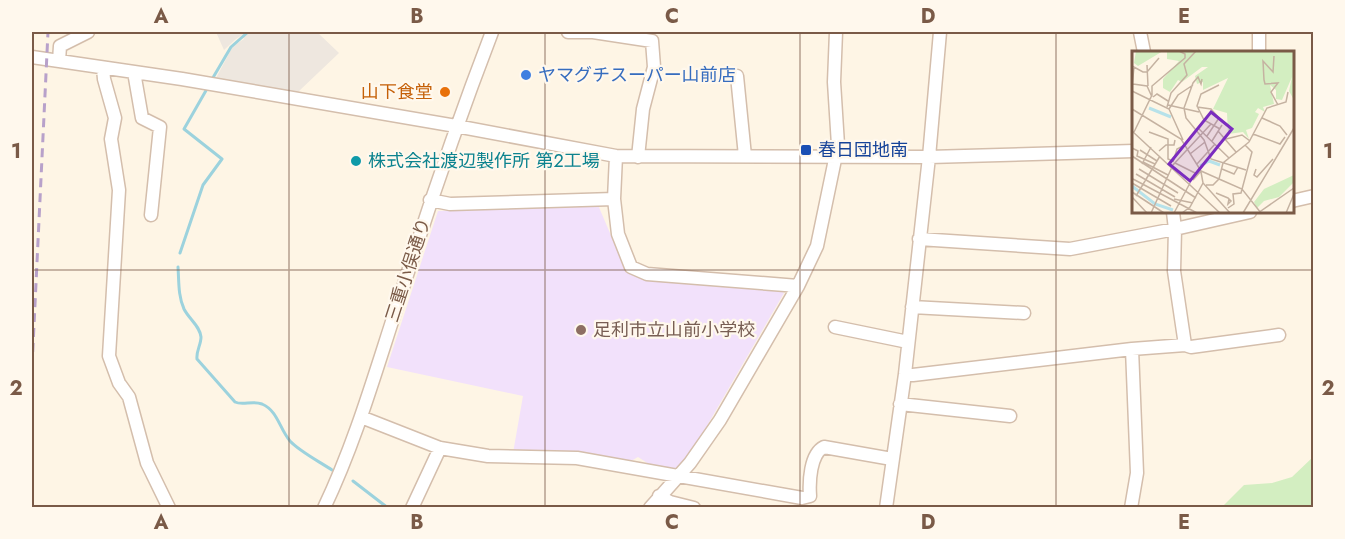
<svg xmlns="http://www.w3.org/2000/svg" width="1345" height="539" font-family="Jost,'Noto Sans JP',sans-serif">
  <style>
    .industrial { fill: #eee7df }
    .education { fill: #f2e1fb }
    .green { fill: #d3eec1 }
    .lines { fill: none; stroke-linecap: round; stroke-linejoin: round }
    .stream { stroke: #9cd2dd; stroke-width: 3 }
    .minor-casing { stroke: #d4beac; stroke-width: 15 }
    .minor { stroke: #fff; stroke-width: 12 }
    .rail { stroke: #b8a1ca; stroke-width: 3; stroke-dasharray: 9 6; stroke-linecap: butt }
    .grid { fill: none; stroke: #7a5a47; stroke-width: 1.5; stroke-opacity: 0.55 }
    .shop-dot { fill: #3f7fe0; stroke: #fff8ed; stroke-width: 2 }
    .food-dot { fill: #e8710a; stroke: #fff8ed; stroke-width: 2 }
    .transit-dot { fill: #1a4fb4; stroke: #fff8ed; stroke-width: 2 }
    .culture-dot { fill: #0f9aa8; stroke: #fff8ed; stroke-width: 2 }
    .education-dot { fill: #8d6e63; stroke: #fff8ed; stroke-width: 2 }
    .labels { text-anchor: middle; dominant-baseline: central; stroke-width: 4.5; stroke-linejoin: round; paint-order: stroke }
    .shop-label { font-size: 18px; fill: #366cbe; stroke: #fff8ed; text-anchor: start }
    .food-label { font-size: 18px; fill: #c56008; stroke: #fff8ed; text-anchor: end }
    .transit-label { font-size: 18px; fill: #164399; stroke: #fff8ed; text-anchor: start }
    .culture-label { font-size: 18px; fill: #0d838f; stroke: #fff8ed; text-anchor: start }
    .street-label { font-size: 18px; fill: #7a5a47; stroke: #fff8ed }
    .education-label { font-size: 18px; fill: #785e54; stroke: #fff8ed; text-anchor: start }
    .inset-river { fill: none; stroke: #b7e2ea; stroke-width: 3 }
    .inset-road { fill: none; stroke: #c5b2a1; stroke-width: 1.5 }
    .view { fill: #7b2cbf; fill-opacity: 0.15; stroke: #7b2cbf; stroke-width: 3 }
    .inset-edge { fill: none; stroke: #7a5a47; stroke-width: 3 }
    .neatline { fill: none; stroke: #7a5a47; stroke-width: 2 }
    .grid-label { font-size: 20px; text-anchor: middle; font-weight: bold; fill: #7a5a47 }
  </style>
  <rect width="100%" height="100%" fill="#fef5e5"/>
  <path class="industrial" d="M216,32H317L339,53L298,92L216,78L233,46L244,39L242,35L236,39L224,50Z"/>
  <path class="education" d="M598,205L624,266L648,280L778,290L784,293L686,462L677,470L655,468L638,457L631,461L578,453H513L523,396L387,367L438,211Z"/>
  <path class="green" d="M1313,457V507H1222L1244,485L1272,483L1292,477Z"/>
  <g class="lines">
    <path class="stream" d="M211,81L231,47L248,32
      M180,253L203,185L222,159L184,129L208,87
      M178,267C179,281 178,296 184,309C189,319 200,326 201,337C201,345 196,351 197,359L235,402C243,406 252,400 262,404C278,411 279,428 290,441C299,451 320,462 332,470
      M353,481L388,508"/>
    <g class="minor-casing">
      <path id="minor" d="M568,32H593L652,41L654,67L643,109L638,157
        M1140,32L1144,52
        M1259,32V52
        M32,57L182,79L456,126L616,156L929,157L1134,151
        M59,61L60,46L88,32
        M103,68L104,79L115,118L111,139L119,190L109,356L119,383L129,397L147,463L169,508
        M134,72L142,118L160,127L151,215
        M737,76L745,156
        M616,156L614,199L618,234L631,267L647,274L798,286
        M430,200L450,204L614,199
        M1292,201L1314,196
        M1173,212L1175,229L1174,271L1185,345
        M919,239L1070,249L1175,229L1250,212
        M912,307L1024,313
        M835,327L908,342
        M905,374L913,375L1132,349L1185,345L1191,347L1279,335
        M900,404L1010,416
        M361,417L440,448L488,456L577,458L802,498L810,496C809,482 810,454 824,447L892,459
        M659,496L670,502L694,508
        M324,508C357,439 377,366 401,294C429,205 459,118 492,32
        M412,508L440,448
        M650,508L690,463L720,420L798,286L817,246L838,145L834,82L836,32
        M886,508L905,374L929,157L940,32
        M1131,508L1137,473L1132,349"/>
    </g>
    <use href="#minor" class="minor"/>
    <path class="rail" d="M32,367L48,32"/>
  </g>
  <path class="grid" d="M289,32V508M545,32V508M800,32V508M1056,32V508M32,270H1314"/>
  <circle class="shop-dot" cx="526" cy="75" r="6"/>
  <circle class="food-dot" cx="445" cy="92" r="6"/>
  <rect class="transit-dot" x="800" y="144" width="12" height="12" rx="3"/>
  <circle class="culture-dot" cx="356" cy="161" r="6"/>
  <circle class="education-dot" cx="581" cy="330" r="6"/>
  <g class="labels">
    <g class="shop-label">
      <text x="538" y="75">ヤマグチスーパー山前店</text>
    </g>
    <g class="food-label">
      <text x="433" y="92">山下食堂</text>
    </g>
    <g class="transit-label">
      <text x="818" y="150">春日団地南</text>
    </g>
    <g class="culture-label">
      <text x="368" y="161">株式会社渡辺製作所 第2工場</text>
    </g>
    <g class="street-label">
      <text transform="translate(408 270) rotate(-72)">三重小俣通り</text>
    </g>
    <g class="education-label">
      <text x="593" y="330">足利市立山前小学校</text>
    </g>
  </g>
  <g transform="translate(1132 51)">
    <rect width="162" height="162" fill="#fef5e5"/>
    <path d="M4,0H31L6,15L2,12ZM35,0H162V49L157,40L160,26L150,49L144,48V39L138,34L142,53L131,56L133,61L126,57L123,61L127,63L120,77L114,79L117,88L111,81L96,83L95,62L81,58L96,27L71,39V31L65,33L63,25L76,16H70L50,31L46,29L38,41L31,37V28L47,10L35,8ZM162,124V131L147,146L132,150L125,157L122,151L132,138Z" fill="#d3eec1"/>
    <path class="inset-river" d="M17,57L39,66M68,115L77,110L88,114M0,135L23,153L41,159"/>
    <path class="inset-road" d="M0,3V15L11,21H15L27,7M142,5L141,21L131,10L132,29L133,33L146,32L139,41L146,54M15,14L16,35M70,28L69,33L66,26L61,32L52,57L54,67L72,89L79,108L114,119M1,33L15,35L20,46M87,34L69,43L65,55L72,69L88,78M0,36L2,16M0,40L37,58L51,89M21,46L25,43L36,50M36,54L67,61M35,56L39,42L55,24L52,13L64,0M65,56L79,58L87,67L75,85M0,58L49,88L69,120M37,58L46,44L61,34M130,67L148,75L155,84M66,77L97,107M0,80L88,162M86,80L104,101M2,81L20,44V35L53,7V3L47,0M17,81L36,88V108L41,110M121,83L148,93L153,86M94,88L110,84L118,90M80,90L90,74M117,91L135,57L154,51L156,41M0,97L6,100L5,105L23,113M8,99L25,110M27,100L34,94H42L43,89M58,103L73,91M0,105L64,147M11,111L36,124M41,111L45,98L53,94M43,112L65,123M10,113L19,96M65,113L83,93M40,115L79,73M7,118L46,142M90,118L102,123L106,116M124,118L122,124L125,126L141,108M69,121L71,132L98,162M4,123L43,146M1,128L65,162M61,129L69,120L87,128L91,112L117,91M0,132L39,155M74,134H81L87,128L110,138L129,162M0,141L32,162M84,142L96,147L99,150L96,153L97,148M4,145L28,105M0,146L15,162M42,148L61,152M96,157L102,153L101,143L109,142L120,101L113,94M19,162L40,116M42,162L58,132M50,162L58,156L71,132M111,162L162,77M126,162L162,137M154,162L162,143"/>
    <path class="view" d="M79,61L100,78L58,130L37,113Z"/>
    <rect width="162" height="162" class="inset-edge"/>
  </g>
  <rect width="1345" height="539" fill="none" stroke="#fff8ed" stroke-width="66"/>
  <rect x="33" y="33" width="1279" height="473" class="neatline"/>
  <g class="grid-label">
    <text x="161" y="23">A</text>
    <text x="417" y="23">B</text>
    <text x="672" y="23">C</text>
    <text x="928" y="23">D</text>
    <text x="1184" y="23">E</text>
    <text x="16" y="158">1</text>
    <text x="1328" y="158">1</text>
    <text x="16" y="395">2</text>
    <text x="1328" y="395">2</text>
    <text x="161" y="529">A</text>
    <text x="417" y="529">B</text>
    <text x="672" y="529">C</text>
    <text x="928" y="529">D</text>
    <text x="1184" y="529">E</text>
  </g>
</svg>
